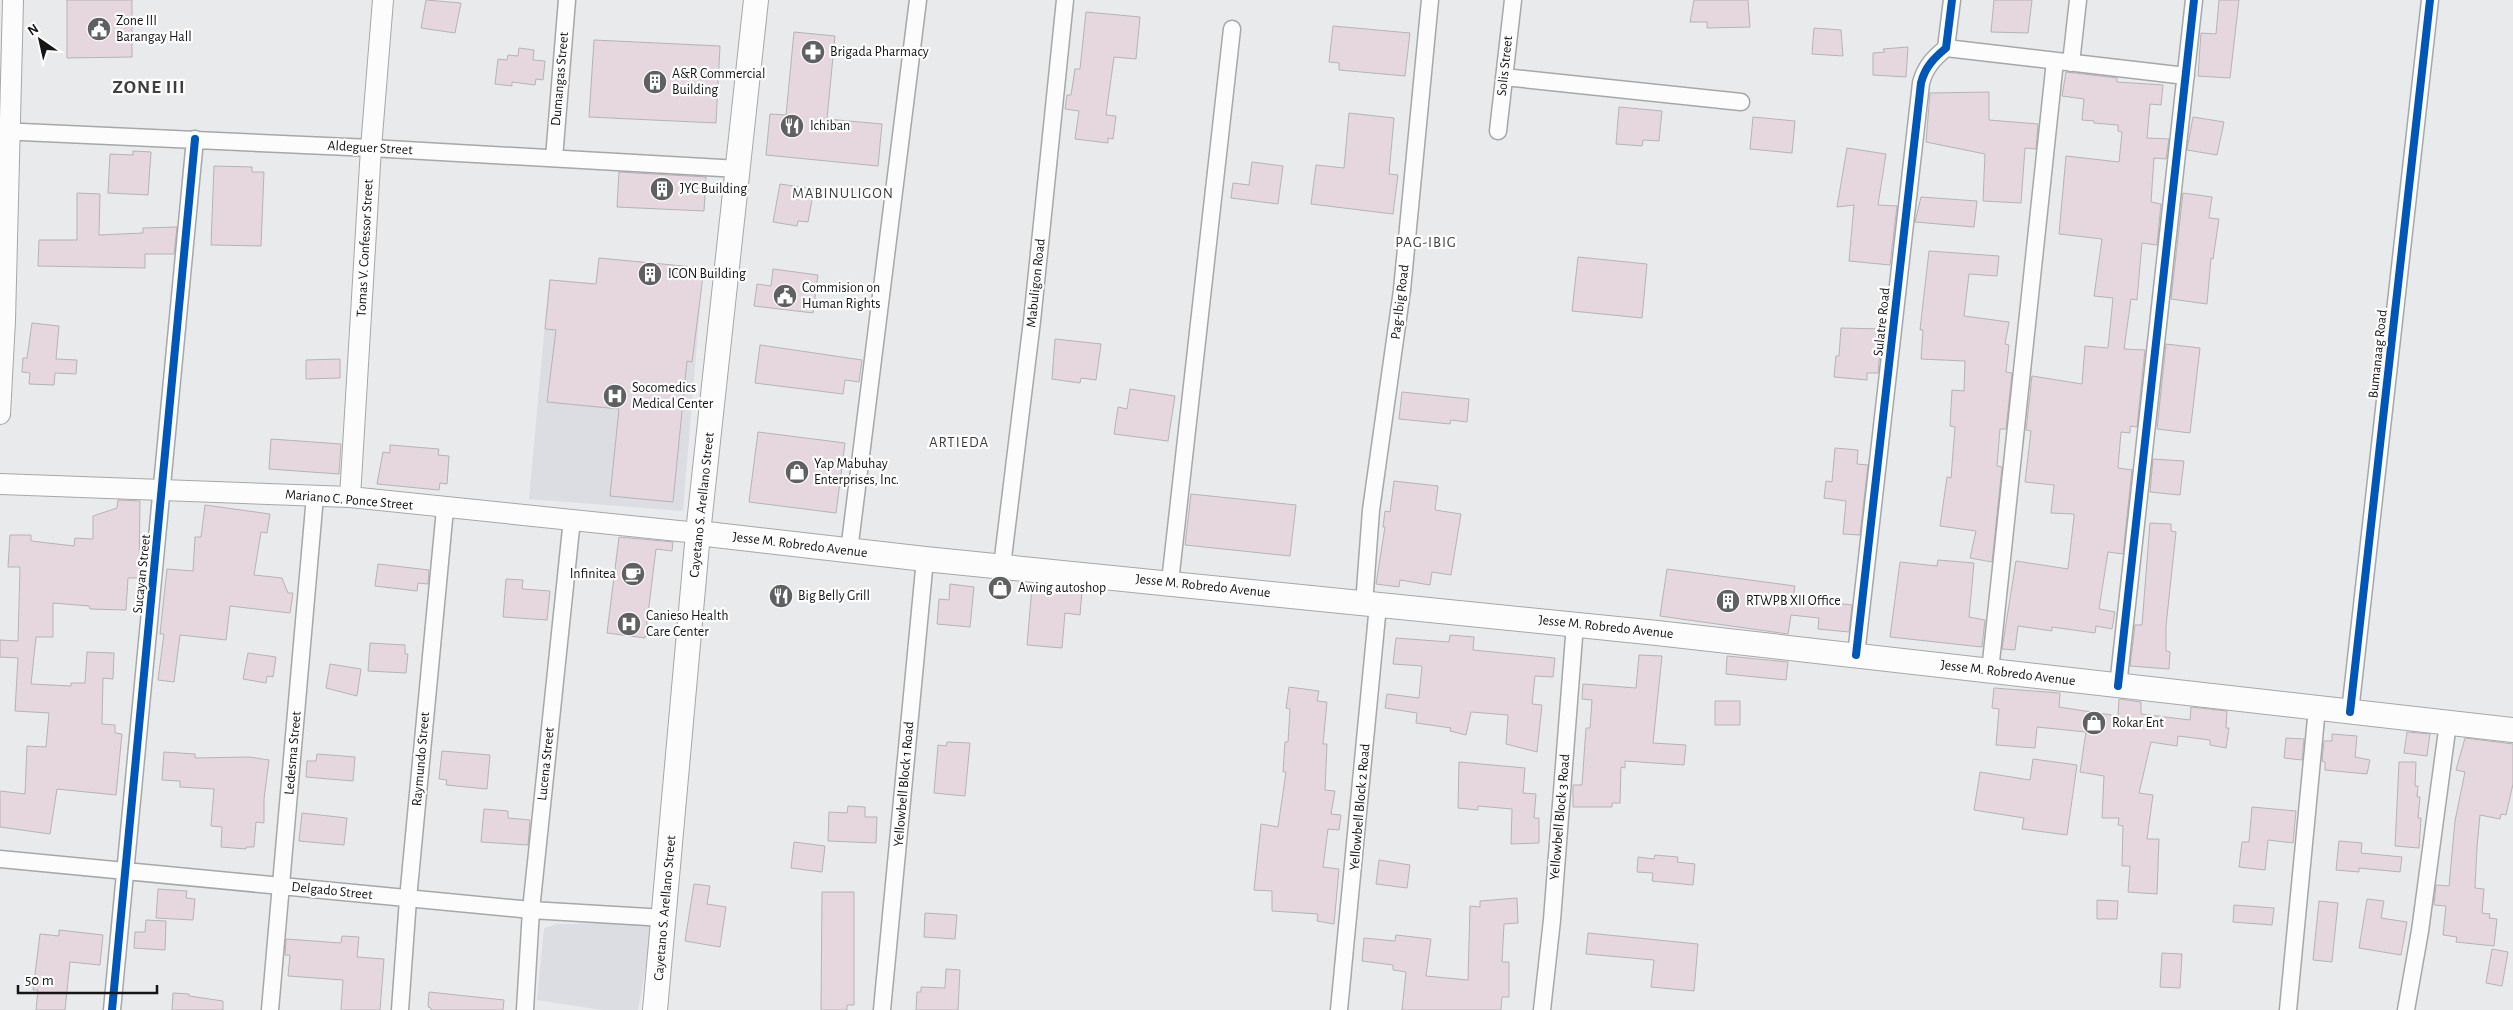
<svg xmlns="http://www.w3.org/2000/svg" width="2513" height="1010" font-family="'Alegreya Sans',sans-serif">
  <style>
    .built { fill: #dcdde3 }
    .building { fill: #e6d6de; stroke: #b4b4b5 }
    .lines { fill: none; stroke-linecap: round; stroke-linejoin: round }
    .minor-casing { stroke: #a6a7a8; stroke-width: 19 }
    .tertiary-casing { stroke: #a6a7a8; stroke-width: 22 }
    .secondary-casing { stroke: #a6a7a8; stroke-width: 26 }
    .minor { stroke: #fcfcfc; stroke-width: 16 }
    .tertiary { stroke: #fcfcfc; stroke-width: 20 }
    .secondary { stroke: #fcfcfc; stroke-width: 24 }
    .cycleway-casing { stroke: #fff; stroke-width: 11 }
    .cycleway { stroke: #0057b8; stroke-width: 8 }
    .labels { text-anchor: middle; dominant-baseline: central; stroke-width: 4.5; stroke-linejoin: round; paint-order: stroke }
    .poi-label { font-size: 14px; fill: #151516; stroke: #fff; text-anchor: start }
    .street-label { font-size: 14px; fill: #151516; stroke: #fff }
    .neighbourhood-label { font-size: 15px; letter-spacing: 1px; fill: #404043; stroke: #fff }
    .district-label { font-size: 19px; font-weight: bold; letter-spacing: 1px; fill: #404043; stroke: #fff }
  </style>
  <rect width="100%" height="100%" fill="#e9eaeb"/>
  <path class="built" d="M549,279L701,294L683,511L529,499Z
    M654,922L638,1010H602L537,1000L544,928L557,924Z"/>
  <path class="building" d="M67,0H132V57L67,58Z
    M426,0L461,3L455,33L421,28Z
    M1694,0H1748L1750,27L1707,28V22H1690Z
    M1994,0H2032L2028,33L1991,32Z
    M2219,0H2239L2230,78L2198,76L2201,33L2216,34Z
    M1086,12L1140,17L1136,59L1114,57L1106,115L1116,116L1113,139L1108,138V143L1075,139L1079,111L1065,109L1067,95H1071L1075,69H1080Z
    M1333,26L1410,33L1405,76L1339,70V63L1329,62Z
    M1814,28L1841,30L1843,56L1812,54Z
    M794,32L835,36L827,119L882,124L878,166L766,155L770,114L786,115Z
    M594,40L720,46L716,123L589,117Z
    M1908,47L1906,77L1873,75V53L1885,52L1883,49Z
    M519,48L534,50L533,60L545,61L543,80L536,79L535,85L512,82V86L495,84L498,59L507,60L508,55L518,56Z
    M2066,72L2117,78V82L2163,85L2161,105L2150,104L2147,138L2169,139L2166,159L2154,158L2151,202L2161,204L2157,245L2142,243L2137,300L2131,299L2124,349L2145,350L2137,427L2130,426V433L2121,432L2118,468L2132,470L2123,554L2108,552L2099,609L2115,612L2112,629L2096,626L2095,633L2052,627V631L2018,626L2015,650L2002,649L2016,561L2068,569L2074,517V514L2051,513L2054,485L2025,482L2031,431L2026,430L2032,376L2082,384L2085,346L2108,348L2113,298L2094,296L2102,239L2059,234L2066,156L2119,162L2122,132L2118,131V125L2094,123V121L2082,120L2084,99L2062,96Z
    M1989,92V120L2038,124L2036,149L2025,148L2021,203L1983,201L1985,154L1926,142L1930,93Z
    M1619,107L1662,111L1659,141L1643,140L1642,146L1616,144Z
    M1349,113L1394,118L1389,174L1398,175L1393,214L1311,204L1316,165L1344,168Z
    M1753,117L1795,121L1792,153L1750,149Z
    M2193,117L2224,122L2217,155L2187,150Z
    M1847,148L1886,154L1878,205L1897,206L1890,265L1849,261L1854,205L1837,207Z
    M133,151L151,152L148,195L108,193L110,154L133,155Z
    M1252,162L1283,166L1278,204L1231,198L1233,183L1249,185Z
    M214,166L252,167V172H264L261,246L211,245Z
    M619,172L706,177L704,211L617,207Z
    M780,184L814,189L808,222L798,221L797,226L773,222Z
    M77,193L100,194L99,235L143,233V228L177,227L174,254H145V268L38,266L39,240H77Z
    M2183,193L2212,197L2209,218L2219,219L2213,259L2211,258L2207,304L2171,299Z
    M1921,197L1977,201L1974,227L1915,222Z
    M1929,251L1999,256L1997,276L1969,274L1964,316L2009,322L2005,344L2009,345L2006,372L2012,373L2006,429H2000L1997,466L2002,467L1992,562L1970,558L1976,531L1940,526L1947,477L1951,478L1955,427L1950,426L1952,390L1964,391L1965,361L1921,359L1923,330H1920Z
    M1578,257L1647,264L1642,318L1572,311Z
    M599,258L704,268L692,362L687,361L673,502L610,496L619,409L547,402L556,330L545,329L550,280L596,284Z
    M773,269L818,275L813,313L754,306L757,284L771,286Z
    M32,323L59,326L56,359L77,360L76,374L55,373L54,385L29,384L30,373L22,372L23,358H27Z
    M1841,328L1882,329L1878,373H1867V380L1834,377L1836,356H1839Z
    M1055,339L1101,344L1096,380L1081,378L1080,383L1052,379Z
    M2166,344L2200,348L2190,433L2157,429Z
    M760,345L862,360L859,382L845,380L843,394L755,383Z
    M340,359V378L306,379V360Z
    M1130,389L1175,396L1168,441L1114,434L1118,407L1127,409Z
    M1402,392L1469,399L1467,422L1451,420L1450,424L1399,419Z
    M758,432L845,443L836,513L749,502Z
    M271,439L341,444L339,474L269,469Z
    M390,445L439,449L438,455L449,456L447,484L440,483L439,490L377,484L383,452L390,453Z
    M1835,448L1858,450L1857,464L1868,465L1860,535L1843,534L1846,501L1824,498L1826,481L1832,482Z
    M2153,459L2184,461L2180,495L2150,492Z
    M1394,481L1438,486L1435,510L1461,514L1451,575L1432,572L1430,585L1400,580L1399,587L1376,584L1385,527H1383L1385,511L1390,512Z
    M1191,494L1296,505L1290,556L1185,545Z
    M118,500L140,501L139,578H128L126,610L90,609L89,606L53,603V637H36L31,684L71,686V683H85L87,652L114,653L113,679L103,678L102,724L115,725V733L122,734L116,795L57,789L50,834L0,827V791L25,794L27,746L46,747L49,713L15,711L18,658L0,657V640L18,641L20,567H8L10,535H31V541L74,546L75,538L93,539V516L117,508Z
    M205,505L270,514L267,533L261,532L254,575L282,578L288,593H293L290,613L230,606L226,640L180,635L174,682L158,680L164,634H160L167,569L193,571L195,537H201Z
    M2150,523L2171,524V531L2176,532L2166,626V651L2170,652L2169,669L2130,666L2135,625H2142Z
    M619,537L673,542L672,551L656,549L645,638L607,633Z
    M1938,560L1974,563L1969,617L1985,620L1982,647L1890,637L1900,562L1937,566Z
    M378,564L429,570L428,584L418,583L417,591L375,586Z
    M1667,569L1795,586L1793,598L1852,605L1849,632L1818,629L1819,618L1791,615L1788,634L1660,616Z
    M506,579L523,580L522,589L550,591L547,620L503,617Z
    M950,584L974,587L970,627L937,624L939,599L949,600Z
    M1032,587L1082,591L1080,615L1065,613L1062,648L1027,645Z
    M1450,635L1474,637L1473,650L1555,658L1553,677L1535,676L1532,704L1542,705L1537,752L1506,744L1508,715L1471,712L1466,735L1450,731L1451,728L1416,723L1417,713L1385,708L1387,694L1419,698L1422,666L1393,664L1396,638L1449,642Z
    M370,643L405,645V654H408L406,673L368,671Z
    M248,653L276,657L273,677L267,676L266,683L243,679Z
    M1639,655L1662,656L1653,743L1686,745L1684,765L1625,761V768L1621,767L1620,803H1612V807H1573V785H1582L1586,728H1590L1592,700L1582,699L1583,684L1636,688Z
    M1727,656L1788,662L1786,680L1726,674Z
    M330,664L361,669L357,696L326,688Z
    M1289,687L1319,691L1317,701L1327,702L1323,744H1327L1325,790L1335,791L1331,814L1341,815L1339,830L1328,829L1323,867L1339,869L1334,924L1317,921L1318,914L1272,911V891L1254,890L1261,824L1278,827L1286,772H1283L1285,742H1288L1290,709L1286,708Z
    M1994,688L2060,693L2059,707L2118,716L2119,699L2141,702V714L2190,720L2191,707L2227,711L2226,728H2229L2226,748L2210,745V740L2178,736L2177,746L2151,742L2139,793L2153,795L2147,839H2159L2157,894L2128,892L2130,866H2122L2123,826L2118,825L2119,818H2102L2104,776L2080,772L2086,732L2037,727L2035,748L1996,745L1999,709L1992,708Z
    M1715,701H1740V725H1715Z
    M2407,732L2430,734L2427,756L2404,753Z
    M2332,734L2357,736L2355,757L2370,760L2367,774L2325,770V762L2322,761L2324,741H2332Z
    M2286,738L2304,739L2302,760L2284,758Z
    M2465,738L2513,744V784L2506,815L2501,814L2500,819L2480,815L2477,847L2475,888L2484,889L2482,913L2490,914L2489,918L2497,919L2494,946L2456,942L2457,937L2443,935L2446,906L2434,905L2436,885L2449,886L2455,821L2465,772L2456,770Z
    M947,742L970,743L965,796L934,793L938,745L946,746Z
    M442,751L490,755L487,789L446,785L447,780L439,779Z
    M164,752L195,754V758L249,757L269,760L264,799V823L256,822L254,847H246V849L221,847L222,827L211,826L214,789L180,787V781L162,780Z
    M317,754L355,757L353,781L306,777L307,761H316Z
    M2033,759L2077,765L2067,835L2022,829L2024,818L1974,810L1980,772L2030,780Z
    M1459,762L1525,768L1523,793L1536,794L1534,818H1539V843L1511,844L1512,809L1478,806V810L1458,808Z
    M2399,762H2416L2415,786H2418L2417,797H2420L2418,818H2421L2419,848L2395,846Z
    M848,806L865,807V817H877L876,843L828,841L829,812L847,813Z
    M2252,807L2296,811L2293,843L2268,840L2265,870L2239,867L2242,842H2249Z
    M484,809L508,811V818L530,820L528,845L481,842Z
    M302,813L347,818L344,845L299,841Z
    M2339,841L2362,843L2361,853L2402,857L2400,872L2359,868V872L2336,870Z
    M794,842L825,846L822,872L791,868Z
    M1655,855L1678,857L1677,862L1695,864L1693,885L1652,881L1653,873L1637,872L1638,857L1654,859Z
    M1379,860L1410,865L1407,888L1376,884Z
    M694,884L710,886L707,904L726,907L720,947L685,941Z
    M158,889L187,891L186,898L195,899L193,920L156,918Z
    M822,892H854V1005H847V1010H821Z
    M1517,898L1518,923L1504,924L1502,962H1509V997H1502L1501,1010H1402L1406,972L1393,970V965L1362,961L1364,938L1395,941L1396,935L1431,939L1426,976L1468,980L1470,906L1480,907V901Z
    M2367,899L2384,901L2381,918L2407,922L2401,955L2359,948Z
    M2097,900L2118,901L2117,919H2097Z
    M2319,901L2338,903L2332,962L2313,960Z
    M2234,905L2274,908L2272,925L2233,922Z
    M925,913L957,915L955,939L924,937Z
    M146,920L166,921L165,950L134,948L135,932H145Z
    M59,930L103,935L100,965L70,962L65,1010H36L38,990H33L40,934L59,936Z
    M1588,933L1698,944L1694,991L1651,987L1654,960L1586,954Z
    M342,936L359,937L357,957L384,959L380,1010H341L343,980L288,976L290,955H285L286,939L341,943Z
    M2492,949L2508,952L2502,986L2486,983Z
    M2162,953L2182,954L2180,988L2160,987Z
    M946,969L960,970L958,1010H916L917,992H921V987L945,988Z
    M429,992L504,1000L503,1010H431V1008L428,1007Z
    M173,993L189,994V996L223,1001V1010H172Z"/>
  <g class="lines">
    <g class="minor-casing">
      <path id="minor" d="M1946,48L2186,76
        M2071,63L2078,0
        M1504,77L1741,102
        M0,131L371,148L739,169
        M1498,131L1513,0
        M554,158L567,0
        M849,551L918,0
        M1002,566L1032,321L1065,0
        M1170,582L1232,29
        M1364,604L1371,510L1402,290L1430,0
        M1856,655L1921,83C1925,67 1934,58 1946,48L1952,0
        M1990,671L2055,61
        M2118,686L2194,0
        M2350,712L2430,0
        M0,859L531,910L665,918
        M112,1010L195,139
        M270,1010L315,496
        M400,1010L408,899L445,509
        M525,1010L531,910L572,519
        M882,1010L925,559
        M1339,1010L1378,605
        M1542,1010L1552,920L1575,624
        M2288,1010L2317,708
        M2406,1010L2420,931L2448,723"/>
    </g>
    <g class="tertiary-casing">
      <path id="tertiary" d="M0,414L5,320L13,0
        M0,484L350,497L698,533
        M350,497L371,148L383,0"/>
    </g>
    <g class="secondary-casing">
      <path id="secondary" d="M698,533L925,559L1657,633L2513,730
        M655,1010L698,533L756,0"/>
    </g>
    <use href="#minor" class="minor"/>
    <use href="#tertiary" class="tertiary"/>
    <use href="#secondary" class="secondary"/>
    <g class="cycleway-casing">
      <path id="cycleway" d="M1856,655L1921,83C1925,67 1934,58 1946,48L1952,0
        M2118,686L2194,0
        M2350,712L2430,0
        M112,1010L195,139"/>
    </g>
    <use href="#cycleway" class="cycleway"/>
  </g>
  <defs>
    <g id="civic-disc" transform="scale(1.25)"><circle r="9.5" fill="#5f6061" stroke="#fff"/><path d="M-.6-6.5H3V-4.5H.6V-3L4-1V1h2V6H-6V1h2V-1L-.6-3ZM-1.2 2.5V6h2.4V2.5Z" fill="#fff"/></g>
    <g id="pharmacy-disc" transform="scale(1.25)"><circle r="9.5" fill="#5f6061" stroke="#fff"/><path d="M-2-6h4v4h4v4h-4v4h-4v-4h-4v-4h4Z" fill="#fff"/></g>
    <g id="building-disc" transform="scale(1.25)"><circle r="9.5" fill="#5f6061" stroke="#fff"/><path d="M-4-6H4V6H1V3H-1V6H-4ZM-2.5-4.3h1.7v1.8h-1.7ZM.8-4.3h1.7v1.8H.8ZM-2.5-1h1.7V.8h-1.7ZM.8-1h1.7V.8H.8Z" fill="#fff"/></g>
    <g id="restaurant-disc" transform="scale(1.25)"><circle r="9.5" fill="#5f6061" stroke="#fff"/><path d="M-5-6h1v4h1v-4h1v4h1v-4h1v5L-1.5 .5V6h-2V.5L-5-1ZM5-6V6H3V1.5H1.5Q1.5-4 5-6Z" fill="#fff"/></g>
    <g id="hospital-disc" transform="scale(1.25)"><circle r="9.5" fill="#5f6061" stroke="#fff"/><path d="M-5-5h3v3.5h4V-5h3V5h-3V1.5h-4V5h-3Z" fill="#fff"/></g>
    <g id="shop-disc" transform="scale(1.25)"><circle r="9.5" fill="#5f6061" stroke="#fff"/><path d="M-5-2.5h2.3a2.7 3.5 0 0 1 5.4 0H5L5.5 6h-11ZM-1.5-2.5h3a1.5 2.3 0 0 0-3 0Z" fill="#fff"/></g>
    <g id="cafe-disc" transform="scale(1.25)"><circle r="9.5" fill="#5f6061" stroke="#fff"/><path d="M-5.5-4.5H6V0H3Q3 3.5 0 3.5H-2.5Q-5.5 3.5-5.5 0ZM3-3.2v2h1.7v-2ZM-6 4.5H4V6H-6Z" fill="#fff"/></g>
  </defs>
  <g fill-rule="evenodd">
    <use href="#civic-disc" x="99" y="29"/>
    <use href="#pharmacy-disc" x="813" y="52"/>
    <use href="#building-disc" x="655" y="82"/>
    <use href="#restaurant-disc" x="792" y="126"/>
    <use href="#building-disc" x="662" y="189"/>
    <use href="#building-disc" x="650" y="274"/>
    <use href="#civic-disc" x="785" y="296"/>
    <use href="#hospital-disc" x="615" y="396"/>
    <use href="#shop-disc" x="797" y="472"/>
    <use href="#cafe-disc" x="633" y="574"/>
    <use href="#shop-disc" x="1000" y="588"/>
    <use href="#restaurant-disc" x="781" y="596"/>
    <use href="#building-disc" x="1728" y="601"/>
    <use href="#hospital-disc" x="629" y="624"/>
    <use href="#shop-disc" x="2094" y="723"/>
  </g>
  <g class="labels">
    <g class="poi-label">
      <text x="116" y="21">Zone III<tspan x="116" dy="16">Barangay Hall</tspan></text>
      <text x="830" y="52">Brigada Pharmacy</text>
      <text x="672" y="74">A&amp;R Commercial<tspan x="672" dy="16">Building</tspan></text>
      <text x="810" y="126">Ichiban</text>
      <text x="680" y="189">JYC Building</text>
      <text x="668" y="274">ICON Building</text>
      <text x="802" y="288">Commision on<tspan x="802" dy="16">Human Rights</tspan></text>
      <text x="632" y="388">Socomedics<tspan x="632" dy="16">Medical Center</tspan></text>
      <text x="814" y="464">Yap Mabuhay<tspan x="814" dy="16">Enterprises, Inc.</tspan></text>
      <text x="616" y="574" text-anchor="end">Infinitea</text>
      <text x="1018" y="588">Awing autoshop</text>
      <text x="798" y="596">Big Belly Grill</text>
      <text x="1746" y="601">RTWPB XII Office</text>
      <text x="646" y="616">Canieso Health<tspan x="646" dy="16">Care Center</tspan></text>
      <text x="2112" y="723">Rokar Ent</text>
    </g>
    <g class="street-label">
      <text transform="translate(1505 66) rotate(-84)">Solis Street</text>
      <text transform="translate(560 79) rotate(-85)">Dumangas Street</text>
      <text transform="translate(370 148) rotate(3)">Aldeguer Street</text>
      <text transform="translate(365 248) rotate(-87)">Tomas V. Confessor Street</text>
      <text transform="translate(1036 283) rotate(-84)">Mabuligon Road</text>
      <text transform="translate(1400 302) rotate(-83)">Pag-Ibig Road</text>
      <text transform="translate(1882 322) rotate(-84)">Sulatre Road</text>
      <text transform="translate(2378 354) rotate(-84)">Bumanaag Road</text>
      <text transform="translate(349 500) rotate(5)">Mariano C. Ponce Street</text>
      <text transform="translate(702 505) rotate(-84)">Cayetano S. Arellano Street</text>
      <text transform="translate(800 545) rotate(7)">Jesse M. Robredo Avenue</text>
      <text transform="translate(142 574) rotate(-84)">Sucayan Street</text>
      <text transform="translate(1203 586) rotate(6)">Jesse M. Robredo Avenue</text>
      <text transform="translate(1606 627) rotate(6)">Jesse M. Robredo Avenue</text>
      <text transform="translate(2008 673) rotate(7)">Jesse M. Robredo Avenue</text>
      <text transform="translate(293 753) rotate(-85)">Ledesma Street</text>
      <text transform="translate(421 759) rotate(-85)">Raymundo Street</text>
      <text transform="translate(546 764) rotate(-84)">Lucena Street</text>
      <text transform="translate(904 784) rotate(-85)">Yellowbell Block 1 Road</text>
      <text transform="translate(1360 807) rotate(-85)">Yellowbell Block 2 Road</text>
      <text transform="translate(1560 817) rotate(-85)">Yellowbell Block 3 Road</text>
      <text transform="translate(332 891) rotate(6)">Delgado Street</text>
      <text transform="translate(665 908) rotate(-85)">Cayetano S. Arellano Street</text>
    </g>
    <g class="neighbourhood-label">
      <text x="843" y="193">MABINULIGON</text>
      <text x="1426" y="242">PAG-IBIG</text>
      <text x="959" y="442">ARTIEDA</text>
    </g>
    <g class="district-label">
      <text x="149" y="87">ZONE III</text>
    </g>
  </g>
  <g transform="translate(40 40) rotate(326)" stroke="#ffffff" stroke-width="4" paint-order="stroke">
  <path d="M0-4L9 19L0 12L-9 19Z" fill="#151516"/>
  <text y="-8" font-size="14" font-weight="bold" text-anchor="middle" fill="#151516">N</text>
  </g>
  <path d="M18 985v8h139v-8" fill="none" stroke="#151516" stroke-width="2.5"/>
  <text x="25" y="985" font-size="15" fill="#151516" stroke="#ffffff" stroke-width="4" paint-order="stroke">50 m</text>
</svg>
